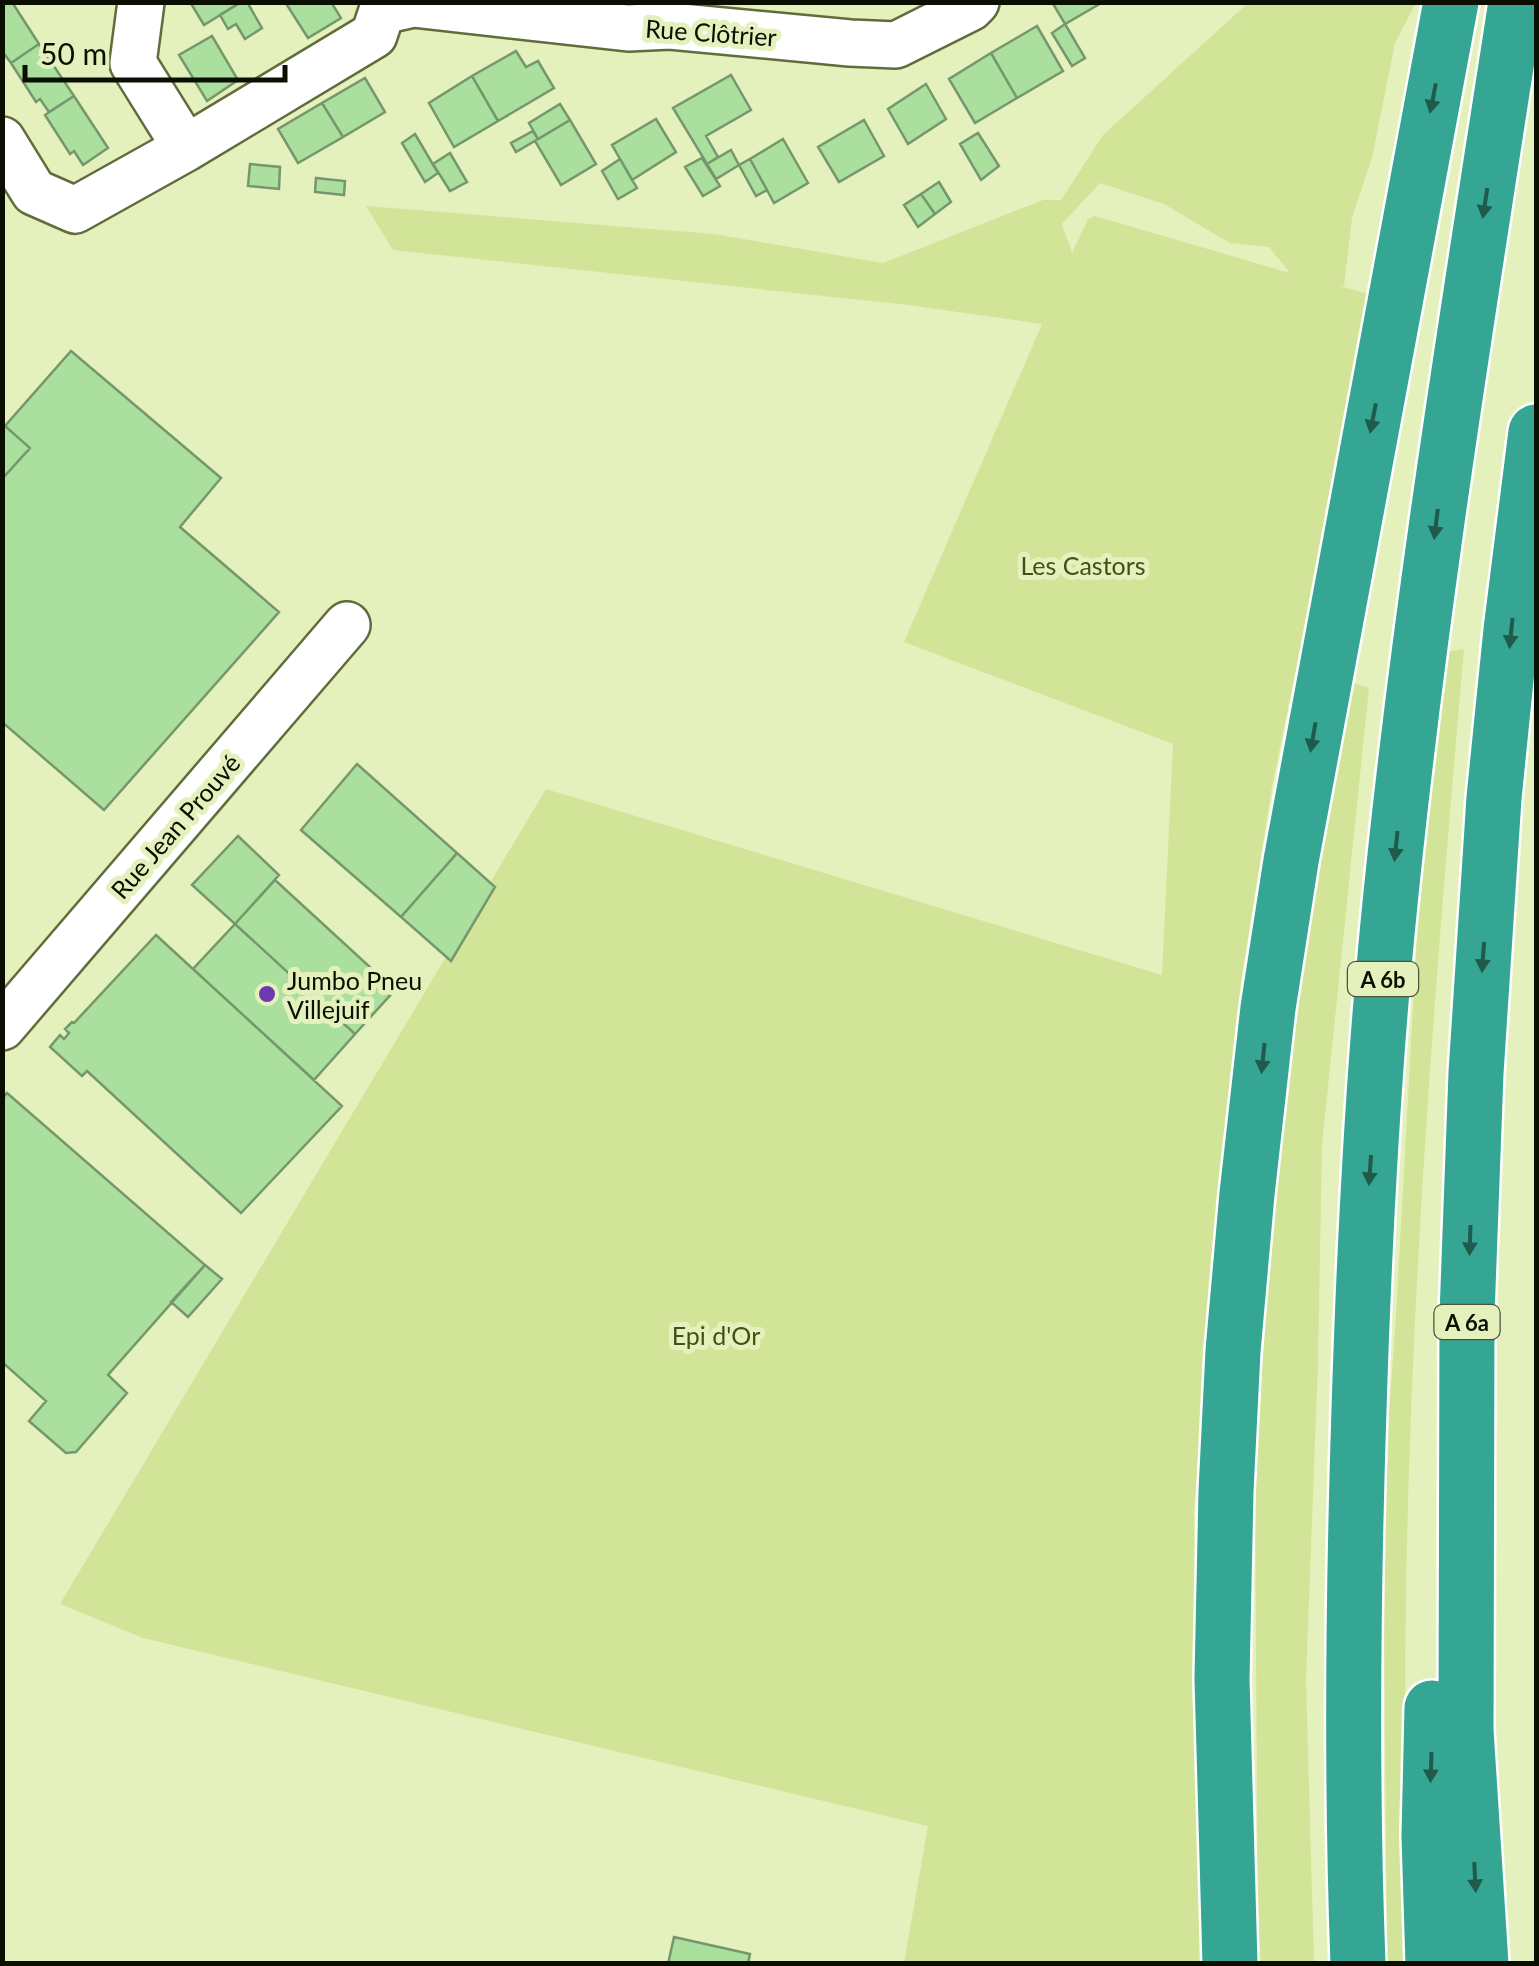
<svg xmlns="http://www.w3.org/2000/svg" width="1539" height="1966" font-family="Lato,sans-serif">
  <style>
    .green { fill: #d2e498; fill-rule: evenodd }
    .building { fill: #aadf9d; stroke: #76976e; stroke-width: 2.5 }
    .lines { fill: none; stroke-linecap: round; stroke-linejoin: round }
    .minor-casing { stroke: #616c3d; stroke-width: 50 }
    .highway-casing { stroke: #fff; stroke-width: 60 }
    .minor { stroke: #fff; stroke-width: 45 }
    .highway { stroke: #34a693; stroke-width: 55 }
    .oneway { fill: #205a4a }
    .poi-dot { fill: #6d39b0; stroke: #e4f1bd; stroke-width: 4 }
    .labels { text-anchor: middle; dominant-baseline: central; stroke-width: 10; stroke-linejoin: round; paint-order: stroke }
    .shield { fill: #e4f1bd; stroke: #4c5339; stroke-width: 2.5 }
    .shield-label { font-size: 22px; font-weight: bold; fill: #0b0f01 }
    .street-label { font-size: 25px; fill: #0b0f01; stroke: #e4f1bd }
    .park-label { font-size: 25px; fill: #455016; stroke: #e4f1bd }
    .poi-label { font-size: 25px; fill: #0b0f01; stroke: #e4f1bd; text-anchor: start }
  </style>
  <rect width="100%" height="100%" fill="#e4f1bd"/>
  <path class="green" d="M1248,3H1416L1395,43L1372,158L1352,218L1344,286H1340L1372,295L1272,787L1241,982L1194,1509L1200,1963H904L928,1826L143,1638L60,1604L546,789L1162,975L1173,744L904,642L1042,324L908,305L393,250L366,206L714,234L883,263L1043,200H1061L1103,135ZM1100,183L1164,204L1230,243L1269,247L1290,273L1095,216L1088,219L1072,253L1062,224Z
    M1464,649C1426,1086 1391,1525 1411,1963L1387,1964L1383,1500L1396,1316L1417,933L1445,652Z
    M1350,682L1369,688L1322,1145L1318,1363L1306,1680L1314,1963H1258L1255,1482L1276,1161L1296,1006Z"/>
  <path class="building" d="M2,2H12L39,44L11,63L2,51Z
    M190,2H237L238,4L204,25Z
    M241,2H247L262,28L245,39L236,24L228,29L220,15Z
    M285,2H331L341,18L308,38Z
    M1052,2H1103L1065,24Z
    M1065,24L1085,58L1072,66L1052,33Z
    M1037,26L1063,71L1017,98L991,53Z
    M212,36L238,80L207,101L179,55Z
    M39,44L74,96L49,112L40,99L36,102L11,63Z
    M516,51L526,67L538,61L554,88L498,121L472,76Z
    M991,53L1017,98L975,123L949,79Z
    M731,75L751,110L706,136L718,157L707,164L673,108Z
    M472,76L498,121L454,147L429,103Z
    M365,78L385,112L343,137L322,103Z
    M926,84L946,119L908,144L888,109Z
    M74,96L108,148L83,165L74,151L70,154L45,115Z
    M322,103L343,137L298,163L278,129Z
    M560,104L570,120L538,139L529,123Z
    M656,119L676,152L632,180L612,145Z
    M570,120L596,164L561,185L535,141Z
    M864,120L884,156L839,182L818,147Z
    M533,131L538,139L516,152L511,143Z
    M978,133L999,166L981,180L960,144Z
    M415,134L438,173L425,182L402,143Z
    M783,139L808,183L774,203L750,159Z
    M731,150L739,165L716,179L707,164Z
    M450,153L467,182L450,191L433,164Z
    M702,158L720,186L703,196L685,167Z
    M620,159L637,188L618,199L602,171Z
    M750,159L767,190L756,196L739,165Z
    M250,164L280,167L279,189L248,186Z
    M316,178L345,181L344,195L315,192Z
    M939,182L951,202L935,214L921,194Z
    M921,194L935,214L918,227L904,205Z
    M71,351L221,478L180,527L279,612L104,810L2,722V479L30,448L5,426Z
    M5,426L30,448L2,479V429Z
    M357,764L457,853L401,917L301,830Z
    M238,836L279,875L235,924L192,885Z
    M457,853L495,887L451,961L401,917Z
    M275,880L395,990L355,1034L235,924Z
    M235,924L355,1034L314,1080L193,969Z
    M156,935L342,1106L241,1213L87,1071L82,1076L50,1047L60,1035L64,1039L69,1033L65,1029L72,1022L74,1023Z
    M7,1093L205,1265L108,1375L127,1393L76,1452L66,1453L29,1421L46,1401L2,1362V1099Z
    M205,1265L222,1279L188,1317L171,1302Z
    M674,1937L750,1954L748,1964H668Z"/>
  <g class="lines">
    <g class="minor-casing">
      <path id="minor" d="M141,2L133,63L186,148
        M2,140L34,192L75,210L186,148L374,35L382,11L413,4L628,28L670,26L850,43L896,45L970,8L976,2
        M2,1027L347,625"/>
    </g>
    <g class="highway-casing">
      <path id="highway" d="M1432,1708L1429,1836L1433,1964
        M1230,1964L1222,1679L1226,1491L1233,1351L1247,1194L1268,1008L1291,861L1451,2
        M1358,1964C1351,1778 1353,1594 1359,1409C1364,1251 1372,1092 1387,934C1417,622 1468,312 1516,2
        M1481,1964L1466,1730L1467,1315L1476,1073L1494,798L1511,630L1536,432"/>
    </g>
    <use href="#minor" class="minor"/>
    <use href="#highway" class="highway"/>
  </g>
  <defs><path id="oneway-solid" d="M-6-.8H1V-3.2L6.5 0L1 3.2V.8H-6Z" transform="scale(2.5)"/></defs>
  <g class="oneway">
    <use href="#oneway-solid" transform="translate(1433 98) rotate(101)"/>
    <use href="#oneway-solid" transform="translate(1485 203) rotate(99)"/>
    <use href="#oneway-solid" transform="translate(1373 418) rotate(101)"/>
    <use href="#oneway-solid" transform="translate(1436 524) rotate(97)"/>
    <use href="#oneway-solid" transform="translate(1511 633) rotate(96)"/>
    <use href="#oneway-solid" transform="translate(1313 737) rotate(100)"/>
    <use href="#oneway-solid" transform="translate(1396 846) rotate(96)"/>
    <use href="#oneway-solid" transform="translate(1483 957) rotate(94)"/>
    <use href="#oneway-solid" transform="translate(1263 1058) rotate(96)"/>
    <use href="#oneway-solid" transform="translate(1370 1170) rotate(94)"/>
    <use href="#oneway-solid" transform="translate(1470 1240) rotate(92)"/>
    <use href="#oneway-solid" transform="translate(1431 1767) rotate(92)"/>
    <use href="#oneway-solid" transform="translate(1475 1877) rotate(87)"/>
  </g>
  <circle class="poi-dot" cx="267" cy="994" r="10"/>
  <g class="labels">
    <g class="shield">
      <rect x="1348" y="962" width="70" height="34" rx="8"/>
      <rect x="1434.5" y="1305" width="65" height="34" rx="8"/>
    </g>
    <g class="shield-label">
      <text x="1383" y="979">A 6b</text>
      <text x="1467" y="1322">A 6a</text>
    </g>
    <g class="street-label">
      <text transform="translate(711 32) rotate(4)">Rue Clôtrier</text>
      <text transform="translate(175 826) rotate(-49)">Rue Jean Prouvé</text>
    </g>
    <g class="park-label">
      <text x="1083" y="565">Les Castors</text>
      <text x="716" y="1335">Epi d'Or</text>
    </g>
    <g class="poi-label">
      <text x="287" y="980">Jumbo Pneu<tspan x="287" dy="29">Villejuif</tspan></text>
    </g>
  </g>
  <rect width="1539" height="1966" fill="none" stroke="#0b0f01" stroke-width="10"/>
  <path d="M25 65v15h260v-15" fill="none" stroke="#0b0f01" stroke-width="5"/>
  <text x="40" y="65" font-size="30" fill="#0b0f01" stroke="#e4f1bd" stroke-width="8" paint-order="stroke">50 m</text>
</svg>
